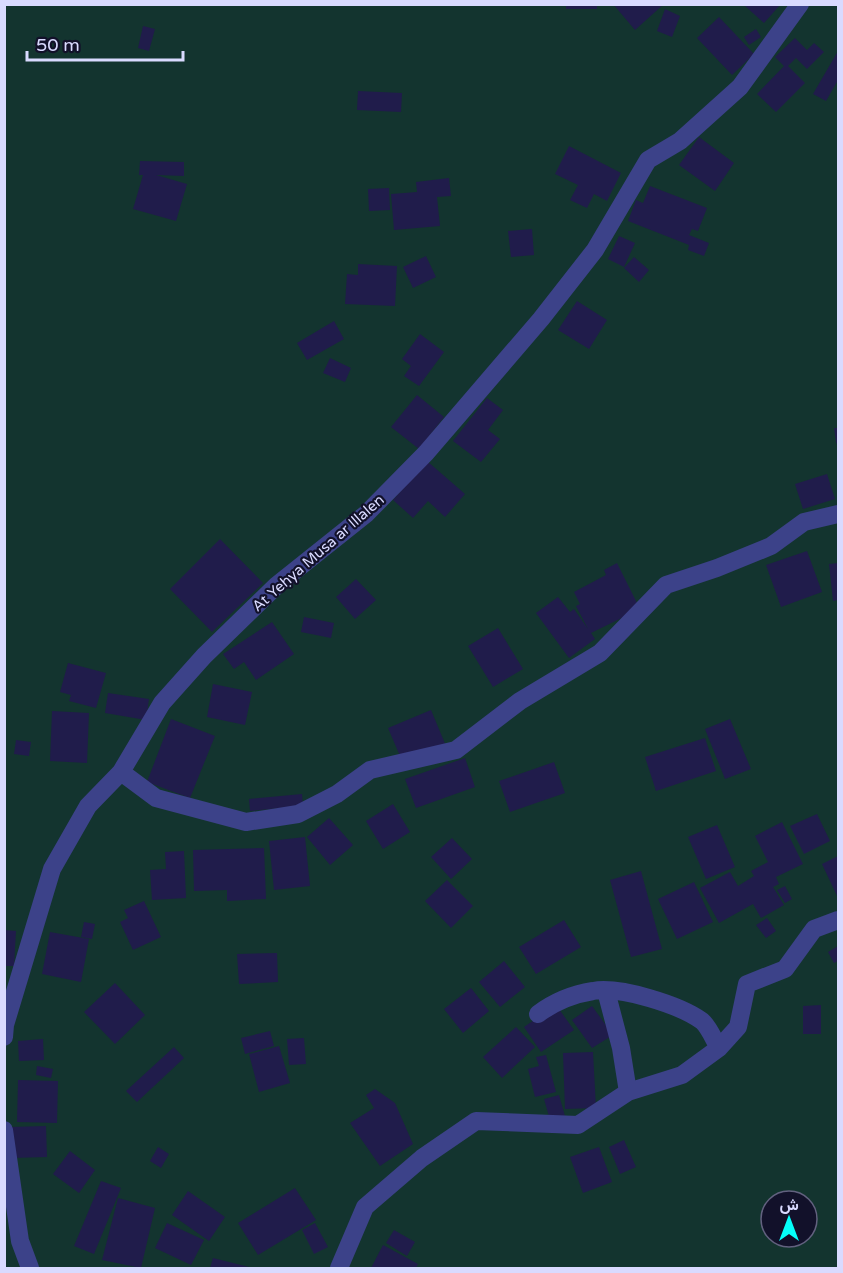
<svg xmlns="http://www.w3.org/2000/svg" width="843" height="1273" font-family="'Varela Round',Vazirmatn,sans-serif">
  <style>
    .green { fill: #13342f; fill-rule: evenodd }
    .building { fill: #201c4b }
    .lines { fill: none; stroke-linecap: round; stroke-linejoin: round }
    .street { stroke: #3c4289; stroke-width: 18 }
    .labels { text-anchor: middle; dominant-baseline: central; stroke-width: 4.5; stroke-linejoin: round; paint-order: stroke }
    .street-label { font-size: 15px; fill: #d9daff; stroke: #12112a }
  </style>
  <rect width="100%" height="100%" fill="#12112a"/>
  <path class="green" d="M5,5H838V1268H5ZM771,1201H807V1237H771Z"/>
  <path class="building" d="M566,4H597V9H566Z
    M613,4H664L635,30Z
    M747,4H781L764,23L745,6Z
    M665,9L680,16L672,37L657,31Z
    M719,17L754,54L732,75L697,38Z
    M143,26L155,29L149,51L138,48Z
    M756,29L761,37L749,45L744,37Z
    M795,38L807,50L814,43L824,52L807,69L796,58L788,66L805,83L776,112L757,94L784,66L775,57Z
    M838,51V80L826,101L813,94Z
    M358,91L402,93L401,112L357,110Z
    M699,137L734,163L715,191L679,165Z
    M569,146L621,173L607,201L594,194L587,208L570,200L578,185L555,174Z
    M140,161L184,162V176L156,175L187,184L176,221L133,209L143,175H139Z
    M449,178L451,196L437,197L440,226L394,230L391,194L417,192L416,182Z
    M650,186L707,208L698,231L692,229L689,235L709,243L704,256L688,250L689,245L628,221L636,200L643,203Z
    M389,188L390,210L369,211L368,189Z
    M532,229L534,255L511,257L508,231Z
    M619,236L635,243L624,267L608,259Z
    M426,256L436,277L413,288L403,267Z
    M634,257L649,270L639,282L624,268Z
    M358,264L397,266L395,306L345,304L347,274L358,275Z
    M577,301L607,320L589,349L558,330Z
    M334,321L344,339L307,360L297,343Z
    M420,334L444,352L419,386L404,376L411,366L402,359Z
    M330,358L351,368L345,382L323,373Z
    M417,395L444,417L419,449L391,427Z
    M487,398L503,410L488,430L500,439L481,462L453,441Z
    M834,428H838V447L836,442Z
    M427,461L465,494L445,517L428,501L413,518L393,500Z
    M827,474L835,499L803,509L795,484Z
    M220,539L263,583L212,632L170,589Z
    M807,551L822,592L781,607L766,565Z
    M617,563L640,609L591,633L595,639L569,658L536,613L558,597L570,612L574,609L588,629L576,606L580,604L574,592L606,575L604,570Z
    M838,563V600L833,601L829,564Z
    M356,579L376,600L355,619L336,597Z
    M304,617L334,623L331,638L301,632Z
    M272,622L294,654L256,680L244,662L234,669L223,654Z
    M498,628L523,669L493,687L468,646Z
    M68,663L106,673L96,708L69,701L71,695L60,692Z
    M213,684L252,692L245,725L207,717Z
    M108,693L149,699L146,720L105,713Z
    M431,710L446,746L403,763L388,728Z
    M52,711L89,713L87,763L50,761Z
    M171,719L215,736L190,798L147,782Z
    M730,719L751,769L725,779L705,729Z
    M705,738L716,771L656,791L645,757Z
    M16,740L31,742L29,756L14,754Z
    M465,758L475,787L416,808L405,779Z
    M554,762L565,793L510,812L499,781Z
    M302,794L303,806L250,811L249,799Z
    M393,804L410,832L383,849L366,821Z
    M817,814L830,841L804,854L790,826Z
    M329,818L353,845L330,865L307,837Z
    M782,822L803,864L776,877L779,884L773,887L784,905L761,918L753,904L719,923L700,888L730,872L738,886L754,876L751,871L768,862L755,836Z
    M717,825L735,867L706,879L688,837Z
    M305,837L310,886L274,890L269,841Z
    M452,838L472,859L451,879L431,857Z
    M264,848L266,899L227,901V890L194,891L193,850Z
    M184,851L186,898L152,900L150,870L166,869L165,852Z
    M838,856V898L822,864Z
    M641,871L662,949L631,957L610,880Z
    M447,880L473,906L451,928L425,901Z
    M694,882L713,922L677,939L658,899Z
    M785,886L792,899L785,903L777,890Z
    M144,901L161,937L133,950L120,922L128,918L124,910Z
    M767,918L776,931L766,938L756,925Z
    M564,920L581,947L536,974L519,947Z
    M84,922L95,924L92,939L81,937Z
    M4,930L16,931L14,966H4Z
    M50,932L89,939L81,982L42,974Z
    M838,946V961L834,963L828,952Z
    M277,953L278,982L239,984L237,954Z
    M504,961L525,987L500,1007L479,982Z
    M115,983L145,1015L115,1044L84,1012Z
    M471,988L489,1011L463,1033L444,1009Z
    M556,1005L574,1030L541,1052L524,1027Z
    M821,1005V1034H803V1006Z
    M592,1006L613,1035L592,1048L572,1020Z
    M516,1027L535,1047L502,1078L483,1057Z
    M270,1031L274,1046L245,1054L241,1038Z
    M304,1038L306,1064L289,1065L287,1039Z
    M43,1039L44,1060L19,1061L18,1041Z
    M279,1046L290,1083L259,1092L249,1054Z
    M174,1047L184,1058L137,1102L126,1091Z
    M593,1052L596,1108L565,1109L563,1053Z
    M546,1055L556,1092L535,1097L528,1069L539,1066L536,1057Z
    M37,1066L53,1069L51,1078L36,1075Z
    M18,1080L58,1081L57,1123L17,1122Z
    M375,1089L395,1103L413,1144L380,1166L350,1123L374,1108L366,1095Z
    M559,1095L565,1116L550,1120L544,1099Z
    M46,1126L47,1157L11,1158L10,1127Z
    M624,1140L636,1167L620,1174L609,1147Z
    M158,1147L169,1154L161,1168L150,1161Z
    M599,1147L612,1182L583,1193L570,1157Z
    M70,1151L95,1170L79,1193L53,1174Z
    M101,1181L121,1188L94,1254L74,1246Z
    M295,1188L316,1220L258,1255L238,1223Z
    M188,1191L225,1217L209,1241L172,1215Z
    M118,1198L155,1208L141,1268L102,1260Z
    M167,1223L204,1240L191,1265L155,1248Z
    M315,1223L328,1247L314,1254L302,1230Z
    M394,1230L415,1242L407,1256L386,1243Z
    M383,1245L418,1264L416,1268H371Z
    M213,1258L253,1268H210Z"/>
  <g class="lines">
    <path class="street" d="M121,772L156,798L246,822L298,814L337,794L370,770L456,750L520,701L600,653L666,585L717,568L771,546L804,522L838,514
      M606,991L621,1048L628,1092
      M538,1014C554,1002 574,994 593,991C620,986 680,1005 702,1021C709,1027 714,1040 719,1048
      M4,1037L5,1025L52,869L88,806L121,772L162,703L204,656L277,585L366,514L426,453L541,319L595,250L648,160L680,141L740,87L800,4
      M4,1130L20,1241L30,1268
      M339,1268L365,1207L422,1158L476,1121L578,1125L628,1092L682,1075L719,1048L738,1027L747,984L785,969L814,929L838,920"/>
  </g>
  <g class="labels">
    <g class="street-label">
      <text transform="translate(318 553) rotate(-41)">At Yeḥya Musa ar Illalen</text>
    </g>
  </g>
  <rect width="843" height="1273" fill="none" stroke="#d9daff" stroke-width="12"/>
  <g transform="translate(789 1219)"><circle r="28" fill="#12112a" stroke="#62617f" stroke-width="1.5"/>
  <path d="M0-4.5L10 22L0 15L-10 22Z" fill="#05fffa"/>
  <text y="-9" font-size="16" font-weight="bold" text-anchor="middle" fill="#d9daff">ش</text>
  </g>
  <path d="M27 51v9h156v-9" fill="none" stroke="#d9daff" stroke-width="3"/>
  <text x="36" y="51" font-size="18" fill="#d9daff" stroke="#12112a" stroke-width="4.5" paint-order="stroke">50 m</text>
</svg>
